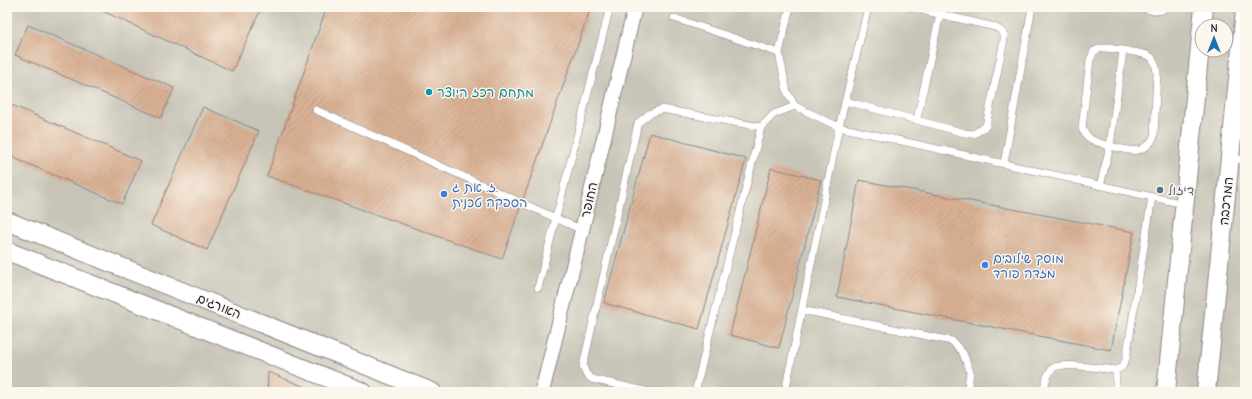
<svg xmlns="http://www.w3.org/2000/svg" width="1252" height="399" font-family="'Comic Neue','Playpen Sans Hebrew',sans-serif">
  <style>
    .industrial { fill: #c8c4b8; fill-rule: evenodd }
    .building { fill: url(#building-hatch) }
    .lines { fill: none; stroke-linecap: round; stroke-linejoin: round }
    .service-casing { stroke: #8c8484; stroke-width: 8 }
    .minor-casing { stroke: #8c8484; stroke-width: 16 }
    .tertiary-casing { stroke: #8c8484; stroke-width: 20 }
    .service { stroke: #fff; stroke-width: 7 }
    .minor { stroke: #fff; stroke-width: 14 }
    .tertiary { stroke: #fff; stroke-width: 18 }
    .culture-dot { fill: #0f9aa8; stroke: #fbf7ec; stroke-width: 1.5 }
    .service-dot { fill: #5c6f8a; stroke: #fbf7ec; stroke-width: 1.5 }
    .shop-dot { fill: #3f7fe0; stroke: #fbf7ec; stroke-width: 1.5 }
    .labels { text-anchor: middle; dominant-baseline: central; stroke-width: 3; stroke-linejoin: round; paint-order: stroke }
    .culture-label { font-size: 13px; fill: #0d838f; stroke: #fbf7ec; text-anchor: start }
    .shop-label { font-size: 13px; fill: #366cbe; stroke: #fbf7ec; text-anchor: start }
    .service-label { font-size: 13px; fill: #4e5e75; stroke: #fbf7ec; text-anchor: start }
    .street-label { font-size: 13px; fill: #22223b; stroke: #fbf7ec }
  </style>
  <defs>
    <pattern id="building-hatch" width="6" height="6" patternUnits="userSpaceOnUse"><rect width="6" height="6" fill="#d9b093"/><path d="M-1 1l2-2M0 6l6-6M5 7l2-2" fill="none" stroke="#ba9780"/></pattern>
  </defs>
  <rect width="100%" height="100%" fill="#fbf7ec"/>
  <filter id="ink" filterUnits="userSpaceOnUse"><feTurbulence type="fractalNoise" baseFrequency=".025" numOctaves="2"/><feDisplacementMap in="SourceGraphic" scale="8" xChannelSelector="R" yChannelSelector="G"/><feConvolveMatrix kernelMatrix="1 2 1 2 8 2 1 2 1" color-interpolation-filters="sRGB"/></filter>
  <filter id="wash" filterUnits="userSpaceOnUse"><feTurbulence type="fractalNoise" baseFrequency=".012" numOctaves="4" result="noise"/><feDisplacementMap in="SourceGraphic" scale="16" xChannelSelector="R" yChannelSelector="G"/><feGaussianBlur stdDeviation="0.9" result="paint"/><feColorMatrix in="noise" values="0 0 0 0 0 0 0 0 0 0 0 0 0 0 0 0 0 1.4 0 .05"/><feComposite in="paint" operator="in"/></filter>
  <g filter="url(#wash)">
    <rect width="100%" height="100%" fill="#f5e5cd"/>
    <path class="industrial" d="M7,7H1245V392H7ZM1202,26H1226V50H1202Z"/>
    <g id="blocks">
      <path class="building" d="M94,7H262L232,71Z
        M327,7H591L502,259L267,176Z
        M28,25L174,88L161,118L15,55Z
        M7,103L141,161L122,204L7,155Z
        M203,107L259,131L207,250L151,225Z
        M650,133L746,159L699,329L604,303Z
        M771,168L821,180L779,348L730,335Z
        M859,180L1134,232L1111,350L837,297Z
        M268,372L318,392H267Z"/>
    </g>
  </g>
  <g filter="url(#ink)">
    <use href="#blocks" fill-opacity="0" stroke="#8c8484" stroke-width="1"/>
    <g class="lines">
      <g class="service-casing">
        <path id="service" d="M790,7L779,53L787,92L795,106
          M1139,7L1155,11L1162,10L1164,7
          M674,18L779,53
          M845,101L965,133L974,134L986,126L1004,40V34L1000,30L995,27L909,7
          M316,110L582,230
          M917,119L940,14
          M1230,158L1245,160
          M1004,164L1032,7
          M1100,186L1110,146C1098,142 1088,142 1082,128L1090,60L1094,51C1097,50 1099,48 1103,48C1110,48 1147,53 1151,57C1155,61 1156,66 1157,72L1154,137C1143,157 1128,150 1110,146L1123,51
          M538,288L610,7
          M802,310L952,341L963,353L970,372L967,392
          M1116,370V392
          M649,392L592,379L586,374L583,366L638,123L649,114L662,109L761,127
          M695,392L761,127L774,114L795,106L839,127L1184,204
          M785,392L839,127L868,7
          M1043,392C1045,385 1046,374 1053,368C1060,362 1104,369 1116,370L1122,367L1126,359L1152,197"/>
      </g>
      <g class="minor-casing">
        <path id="minor" d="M542,392L582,230L635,7"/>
      </g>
      <g class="tertiary-casing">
        <path id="tertiary" d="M1202,26L1204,7
          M7,221L432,392
          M7,251L363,392
          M1166,392L1202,26
          M1206,392L1245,10"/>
      </g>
      <use href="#service" class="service"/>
      <use href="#minor" class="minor"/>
      <use href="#tertiary" class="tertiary"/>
    </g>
  </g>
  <circle class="culture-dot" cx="429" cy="92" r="4"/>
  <circle class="service-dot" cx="1160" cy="190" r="4"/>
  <g class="shop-dot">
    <circle cx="444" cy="194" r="4"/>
    <circle cx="985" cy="265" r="4"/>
  </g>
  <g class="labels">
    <g class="culture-label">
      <text x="437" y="92">מתחם רכז היוצר</text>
    </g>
    <g class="shop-label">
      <text x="452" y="187">ז. את ג.<tspan x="452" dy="15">הספקה טכנית</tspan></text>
      <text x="993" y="258">מוסך שילובים<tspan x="993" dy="15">מזדה פורד</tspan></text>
    </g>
    <g class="service-label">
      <text x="1168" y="190">דיזול</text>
    </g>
    <g class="street-label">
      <text transform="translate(589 200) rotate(-77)">החופר</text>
      <text transform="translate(1226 201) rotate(-84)">המרכבה</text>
      <text transform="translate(219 306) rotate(22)">האורגים</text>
    </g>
  </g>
  <rect width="1252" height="399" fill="none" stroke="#fbf7ec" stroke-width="24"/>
  <g transform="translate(1214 38)"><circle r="19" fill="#fbf7ec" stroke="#a4a2a5"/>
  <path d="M0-3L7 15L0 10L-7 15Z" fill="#1f6fb2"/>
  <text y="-6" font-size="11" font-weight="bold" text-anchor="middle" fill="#22223b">N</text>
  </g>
</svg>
